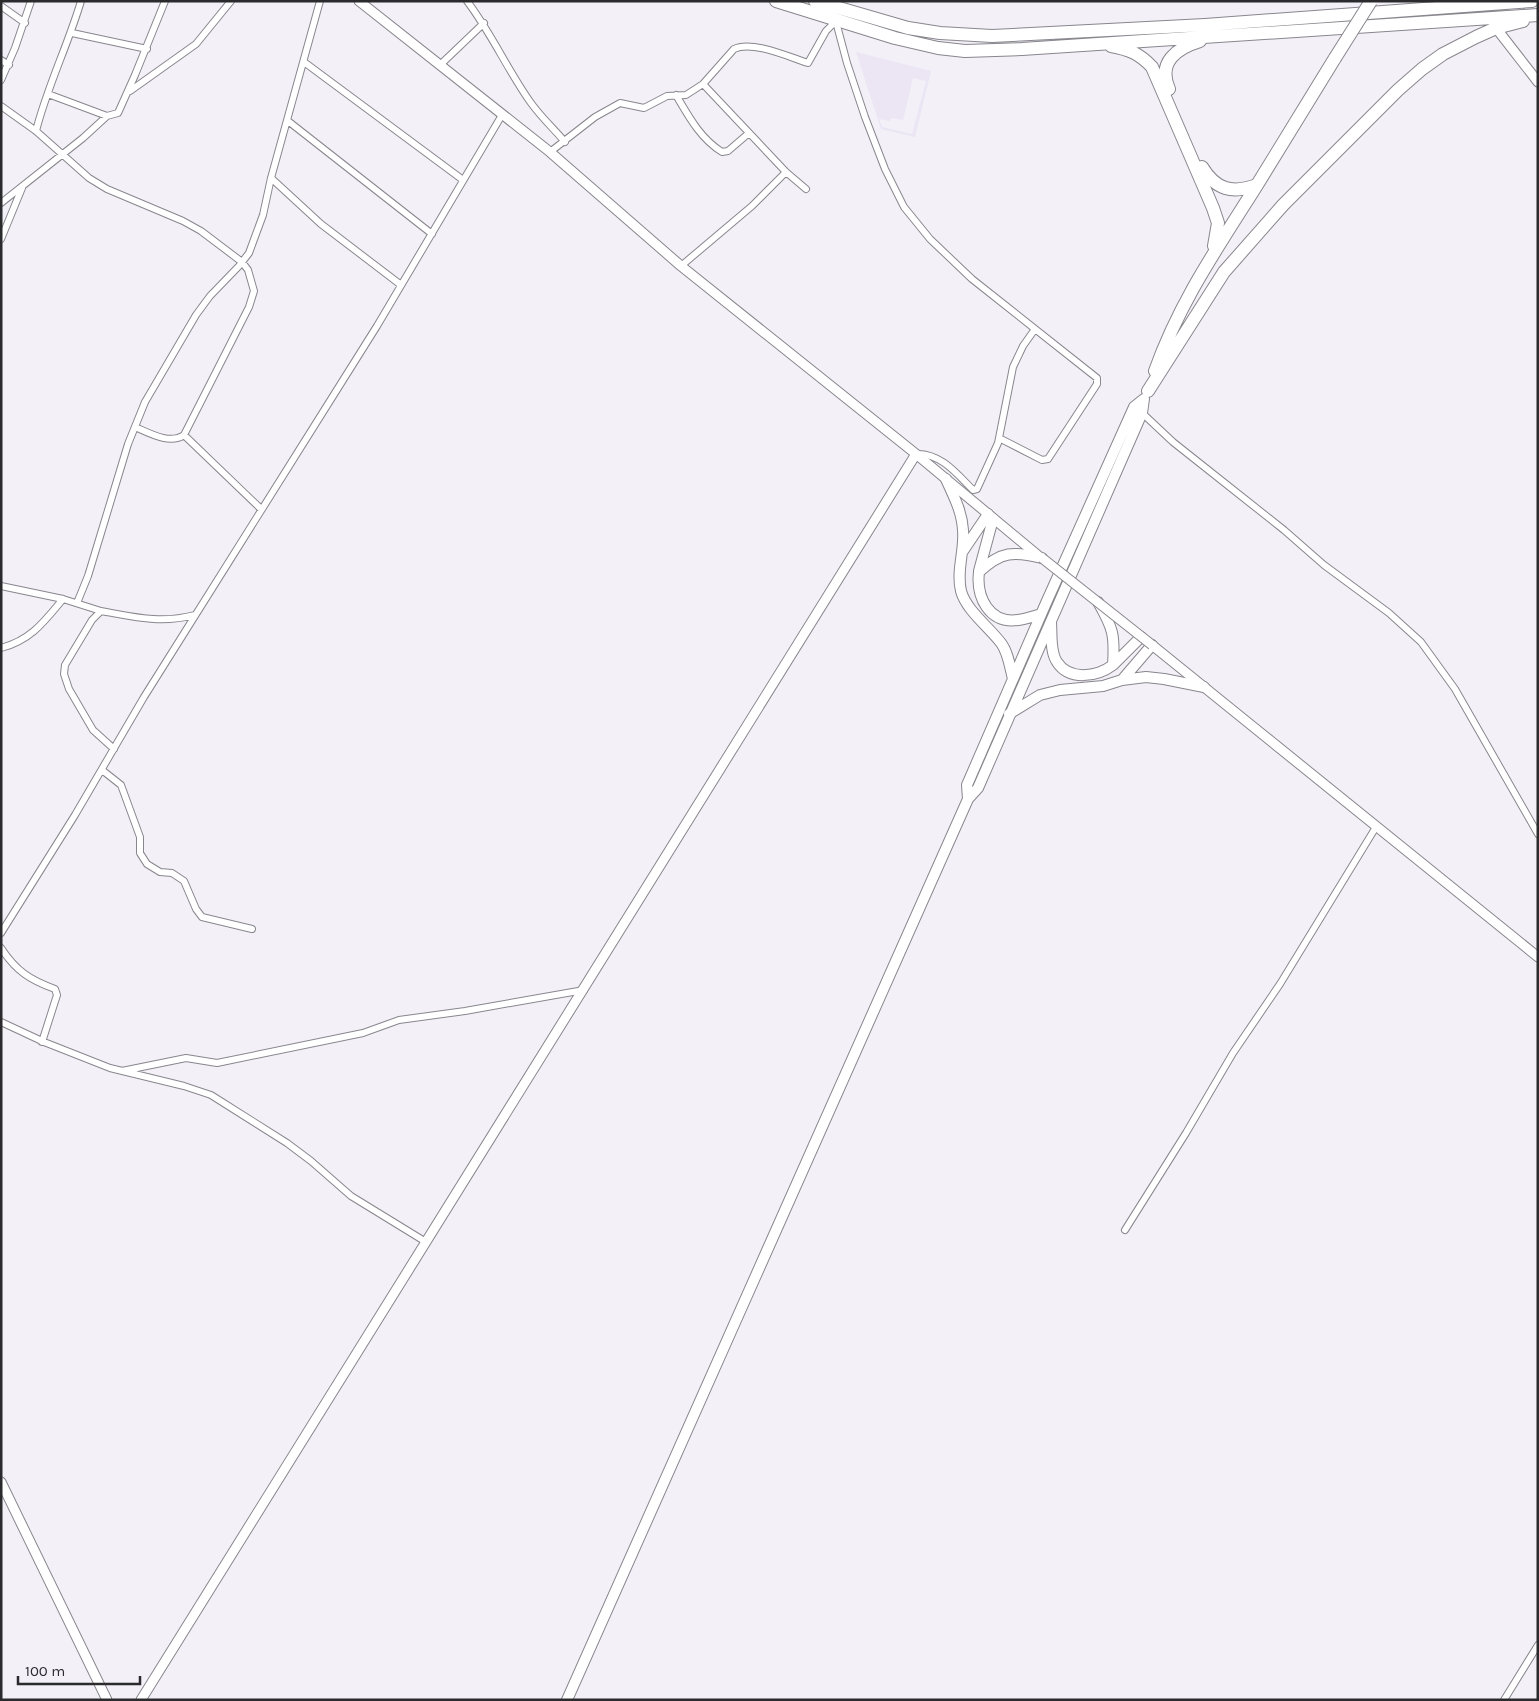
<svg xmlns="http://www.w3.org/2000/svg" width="1539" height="1701" font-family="Karla,sans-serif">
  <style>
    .built { fill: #ebe5f4; fill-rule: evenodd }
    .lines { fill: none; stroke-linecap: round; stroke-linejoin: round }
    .street-casing { stroke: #89868d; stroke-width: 8 }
    .secondary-casing { stroke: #89868d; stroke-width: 11 }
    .primary-casing { stroke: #89868d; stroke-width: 12 }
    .highway-casing { stroke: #89868d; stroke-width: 14 }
    .street { stroke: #fff; stroke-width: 6 }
    .secondary { stroke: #fff; stroke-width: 9 }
    .primary { stroke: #fff; stroke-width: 10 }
    .highway { stroke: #fff; stroke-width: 12 }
    .secondary-bridge-casing { stroke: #89868d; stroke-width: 11; stroke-linecap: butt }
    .highway-bridge-casing { stroke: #89868d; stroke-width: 14; stroke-linecap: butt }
    .secondary-bridge { stroke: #fff; stroke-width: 9 }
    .highway-bridge { stroke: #fff; stroke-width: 12 }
  </style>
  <rect width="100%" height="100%" fill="#f3f0f8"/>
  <path class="built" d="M856,52L931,71L915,137L881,129ZM913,78L926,81L912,134L882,127L879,119L890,121L891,118L903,120Z"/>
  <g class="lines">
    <g class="street-casing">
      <path id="street" d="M467,1C492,34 508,71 531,103C541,117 554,129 565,142
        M1,6L25,23
        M835,18L847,63L865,117L885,169L904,207L930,239L972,279L1097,378V384L1048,459L1042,460L999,438
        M72,33L147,49
        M1,60L9,65
        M304,62L463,180
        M440,65L484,23
        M1,80L15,48L31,1
        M703,84L786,172L806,189
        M130,91L196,44L231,1
        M48,94L107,116
        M676,95C689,117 700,138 722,152L728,151L749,133
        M1,106L36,131L89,178L107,189L183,221L201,231L242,262L248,270L254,291L249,307L184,435C170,445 149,433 135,427
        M288,121L432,234
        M36,131C47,87 68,45 81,1
        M550,152L595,117L620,103L644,108L667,96L686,95L703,84L734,49C752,40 789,57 808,63L826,31L835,22
        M271,178L321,224L401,285
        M1,203L83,138L107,116L118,113L135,75L165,1
        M1,239L22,188
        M681,266L752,206L786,172
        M1140,411L1173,442L1284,530L1324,565L1389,613L1421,642L1455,689L1538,834
        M184,435L261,509
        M916,454C941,453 957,474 973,490L977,489L998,443L1013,367L1023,346L1035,329
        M1,586L63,599L101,611
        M77,603L88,576L128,444L145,402L196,315L210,296L239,266L249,253L263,215L271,178L320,1
        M1,648C31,640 44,622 63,599
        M114,749L93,730L69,689L64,674L65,665L92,620L101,611C135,617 160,624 195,615
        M102,770L121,785L140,837V853L147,864L160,872L172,873L184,881L196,909L202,917L252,929
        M1,933L75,815L144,697L377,326L502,115
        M1,948C16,971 30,980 55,989L57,995L42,1042
        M1,1022L44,1042L110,1068L184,1086L211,1095L287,1143L311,1161L351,1196L426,1242
        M122,1071L186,1058L217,1063L363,1033L399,1020L465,1011L584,990
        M1125,1230L1186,1133L1233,1053L1280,984L1376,827
        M1504,1700L1538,1645"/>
    </g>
    <g class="secondary-casing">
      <path id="secondary" d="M359,1L550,152L681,266L916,454L1041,558
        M1496,28L1538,82
        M1152,645L1538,957
        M1,1482L107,1700
        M141,1700L916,454"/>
    </g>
    <g class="primary-casing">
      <path id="primary" d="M946,479C953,495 962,511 963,530C965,550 956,571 961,591C966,610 989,627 1001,643C1008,652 1010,667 1013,679
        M963,551L988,514
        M979,571L993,519
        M1041,614C1034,616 1026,619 1018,620C989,624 976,597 979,572C1001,551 1014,551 1042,558
        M1051,623C1052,635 1050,652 1057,662C1069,681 1097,677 1113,665C1115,635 1113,628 1098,602
        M1113,665L1141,637
        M1122,680L1152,645
        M1009,714L1040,695L1060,690L1103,686L1122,680L1146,677L1164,679L1204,687
        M968,799L967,785L1046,603L1134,407L1144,399
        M567,1700L968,799L978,788L1142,413L1144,399"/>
    </g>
    <g class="highway-casing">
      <path id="highway" d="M776,1L895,38L938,48L965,51L1022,49L1538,15
        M815,1L908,28L940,33L992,36L1205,25L1532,1
        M1111,46C1129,49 1140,54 1152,67L1213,208L1218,223L1214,246
        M1169,89C1157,62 1177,48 1200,41
        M1202,167C1216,190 1232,194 1257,185
        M1155,371C1180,301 1218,247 1257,185C1283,143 1309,100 1335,58
        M1148,391L1224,272L1283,205L1398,90L1422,69L1443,54L1476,37L1496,28L1523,21"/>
    </g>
    <use href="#street" class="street"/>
    <use href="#secondary" class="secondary"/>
    <use href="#primary" class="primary"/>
    <use href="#highway" class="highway"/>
    <g class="secondary-bridge-casing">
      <path id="secondary-bridge" d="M1042,558L1152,645"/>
    </g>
    <g class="highway-bridge-casing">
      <path id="highway-bridge" d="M1335,58L1371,1"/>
    </g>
    <use href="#secondary-bridge" class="secondary-bridge"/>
    <use href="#highway-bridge" class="highway-bridge"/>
  </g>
  <rect width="1539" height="1701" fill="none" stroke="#2b2a2d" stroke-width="5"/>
  <path d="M18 1676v8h122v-8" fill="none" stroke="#2b2a2d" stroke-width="2.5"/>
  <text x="25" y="1676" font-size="15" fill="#2b2a2d" stroke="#f3f0f8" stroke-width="4" paint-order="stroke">100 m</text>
</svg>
